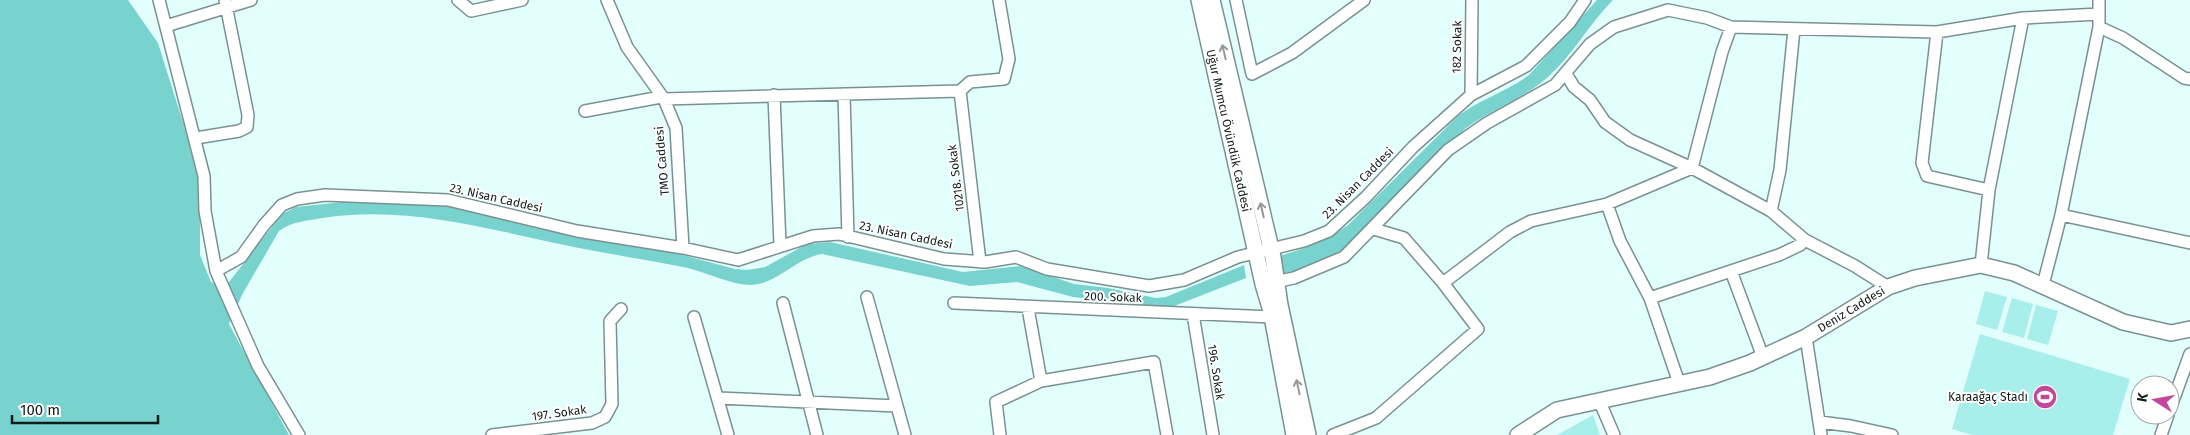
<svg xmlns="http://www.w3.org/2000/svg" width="2190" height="435" font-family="'Fira Sans',sans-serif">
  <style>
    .green { fill: #a8eeea }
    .water { fill: #78d2ce }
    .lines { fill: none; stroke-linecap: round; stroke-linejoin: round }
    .street-casing { stroke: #799291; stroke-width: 14 }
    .secondary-casing { stroke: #799291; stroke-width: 18 }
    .street { stroke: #fff; stroke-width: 11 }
    .secondary { stroke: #fff; stroke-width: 15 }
    .oneway { stroke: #949998 }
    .labels { text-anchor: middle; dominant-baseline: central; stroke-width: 4; stroke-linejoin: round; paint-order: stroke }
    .street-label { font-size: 12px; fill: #121c1b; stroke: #fff }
    .poi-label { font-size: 12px; fill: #121c1b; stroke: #fff; text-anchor: end }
  </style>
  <rect width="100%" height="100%" fill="#e3fffd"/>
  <path class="green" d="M1985,291L2007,297L1997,330L1976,324Z
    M2012,298L2033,304L2024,338L2002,332Z
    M2036,305L2058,311L2048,345L2027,339Z
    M1980,334L2130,379L2113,435H1972L1952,429Z
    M1593,415L1600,435H1557Z"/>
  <path class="water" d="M0,0H128L158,43L186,132L200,187V255L211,282L226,286L282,214L296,207L343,202L404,203L457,207L529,226L683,255L735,269L747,270L765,267L807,244L830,242L963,272L1020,266L1074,284L1108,288L1156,298L1166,297L1244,265L1246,278L1169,308L1073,297L1017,282L970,286L822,254C796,258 776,285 750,285C729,284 708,273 688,268C648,260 609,254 569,246C487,229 407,205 322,218C307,221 292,221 279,231L243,293L229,324L289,435H0Z
    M1597,0H1613C1589,24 1573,55 1548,77C1523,99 1493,109 1466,128L1342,251L1328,260L1282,276L1279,256C1304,249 1326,241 1348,225L1458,116C1480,99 1506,92 1529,75Z"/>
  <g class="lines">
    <g class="street-casing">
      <path id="street" d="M159,0L204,176L205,211L216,271L258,366L299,435
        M458,0L471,11L522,0
        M607,0L627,47L664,99L676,128L683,248
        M1236,0L1252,74L1292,53L1364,0
        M166,26L251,0
        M2099,27L2123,38L2184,78L2190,79
        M1937,32L1922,163L1927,176L1989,190
        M1566,74L1574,87L1590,100L1605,122L1630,140L1692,168L1771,211L1805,240L1855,266L1888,287
        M960,91L980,262
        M844,94L848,237
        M774,95L780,245
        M1471,95L1472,0
        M664,99L960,91L970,82L1004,79L1009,59L999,0
        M585,111L661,97
        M196,138L239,131L247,127L248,115L225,0
        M1607,204L1620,241L1650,298L1679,383
        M1771,211L1780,170L1794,29
        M2061,215L2190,243
        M1981,265L1989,190L2023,18
        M216,271L241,257L264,225L282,205L297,199L325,195L448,200L577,231L683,248L738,260L813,236L839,234L944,259L985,262L1016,257L1047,269L1149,286L1184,280L1238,257L1304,241L1329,231L1366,197L1413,147L1471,95L1526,66L1570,22L1585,0
        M1731,271L1763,357
        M1269,283L1294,278L1344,257L1448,150L1487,123L1555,85L1590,44L1614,27L1668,10L1707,18L1731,27L1937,32L2023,18L2099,14
        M1443,283L1510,232L1531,221L1607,204L1692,168L1722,52L1731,27
        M2043,285L2061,215L2099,27V0
        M867,297L905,435
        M1650,298L1779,255L1800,245L1805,240
        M783,303L817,435
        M954,303L1272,317
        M1028,308L1041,381
        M1193,314L1213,435
        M694,317L728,435
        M1806,337L1821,435
        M719,398L897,406
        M1599,400L1614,435
        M2170,409L2190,354
        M1820,422L1851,426L1892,435
        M492,435L592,423L605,417L612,404L610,321L621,309
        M1000,435L996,402L1041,381L1154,362L1167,435
        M1333,435L1376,418L1478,329L1443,283L1404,238L1374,229
        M2161,435L2168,415"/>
    </g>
    <g class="secondary-casing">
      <g id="secondary">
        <path id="s1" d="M1199,0L1263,284L1271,311L1294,435"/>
        <path d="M1212,0L1273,257L1280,305L1308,435"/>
        <path id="s2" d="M1518,435L1557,410L1710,377L1750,363L1806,337L1888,287L1915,278L1981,265L2014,273L2123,322L2171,333L2190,329"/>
      </g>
    </g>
    <use href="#street" class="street"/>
    <use href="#secondary" class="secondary"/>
  </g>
  <defs><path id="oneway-shaft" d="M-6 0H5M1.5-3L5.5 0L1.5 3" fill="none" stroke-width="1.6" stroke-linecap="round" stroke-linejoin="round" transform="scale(1.25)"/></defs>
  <g class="oneway">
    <use href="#oneway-shaft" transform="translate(1224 52) rotate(-103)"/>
    <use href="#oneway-shaft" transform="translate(1262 210) rotate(-103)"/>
    <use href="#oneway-shaft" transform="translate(1298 387) rotate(-102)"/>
  </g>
  <defs>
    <g id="stadium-disc" transform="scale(1.25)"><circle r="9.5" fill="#c1489b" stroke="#fff"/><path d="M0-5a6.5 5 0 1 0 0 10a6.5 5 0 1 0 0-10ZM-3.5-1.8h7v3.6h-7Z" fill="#fff"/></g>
  </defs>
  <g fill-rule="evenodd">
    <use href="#stadium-disc" x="2045" y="397"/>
  </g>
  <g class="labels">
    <g class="street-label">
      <text transform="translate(1457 47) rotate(-89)">182 Sokak</text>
      <text stroke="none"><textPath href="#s1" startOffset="134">Uğur Mumcu Övündük Caddesi</textPath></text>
      <text transform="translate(662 161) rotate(-95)">TMO Caddesi</text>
      <text transform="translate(956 178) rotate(-97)">10218. Sokak</text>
      <text transform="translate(1358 183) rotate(-45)">23. Nisan Caddesi</text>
      <text transform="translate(496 198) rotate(13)">23. Nisan Caddesi</text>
      <text transform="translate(906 235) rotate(12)">23. Nisan Caddesi</text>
      <text transform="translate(1113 297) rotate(2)">200. Sokak</text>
      <text stroke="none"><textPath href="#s2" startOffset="360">Deniz Caddesi</textPath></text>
      <text transform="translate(1216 372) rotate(81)">196. Sokak</text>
      <text transform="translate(559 413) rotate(-8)">197. Sokak</text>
    </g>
    <g class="poi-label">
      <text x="2028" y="397">Karaağaç Stadı</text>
    </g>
  </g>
  <g transform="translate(2155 400) rotate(281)"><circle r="24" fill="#ffffff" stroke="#a0a4a4"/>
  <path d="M0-4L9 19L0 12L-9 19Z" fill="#c1489b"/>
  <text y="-8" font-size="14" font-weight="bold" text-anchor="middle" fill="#121c1b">K</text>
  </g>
  <path d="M12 415v8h146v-8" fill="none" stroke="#121c1b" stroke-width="2.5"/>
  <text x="20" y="415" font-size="15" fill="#121c1b" stroke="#ffffff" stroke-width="4" paint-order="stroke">100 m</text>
</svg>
